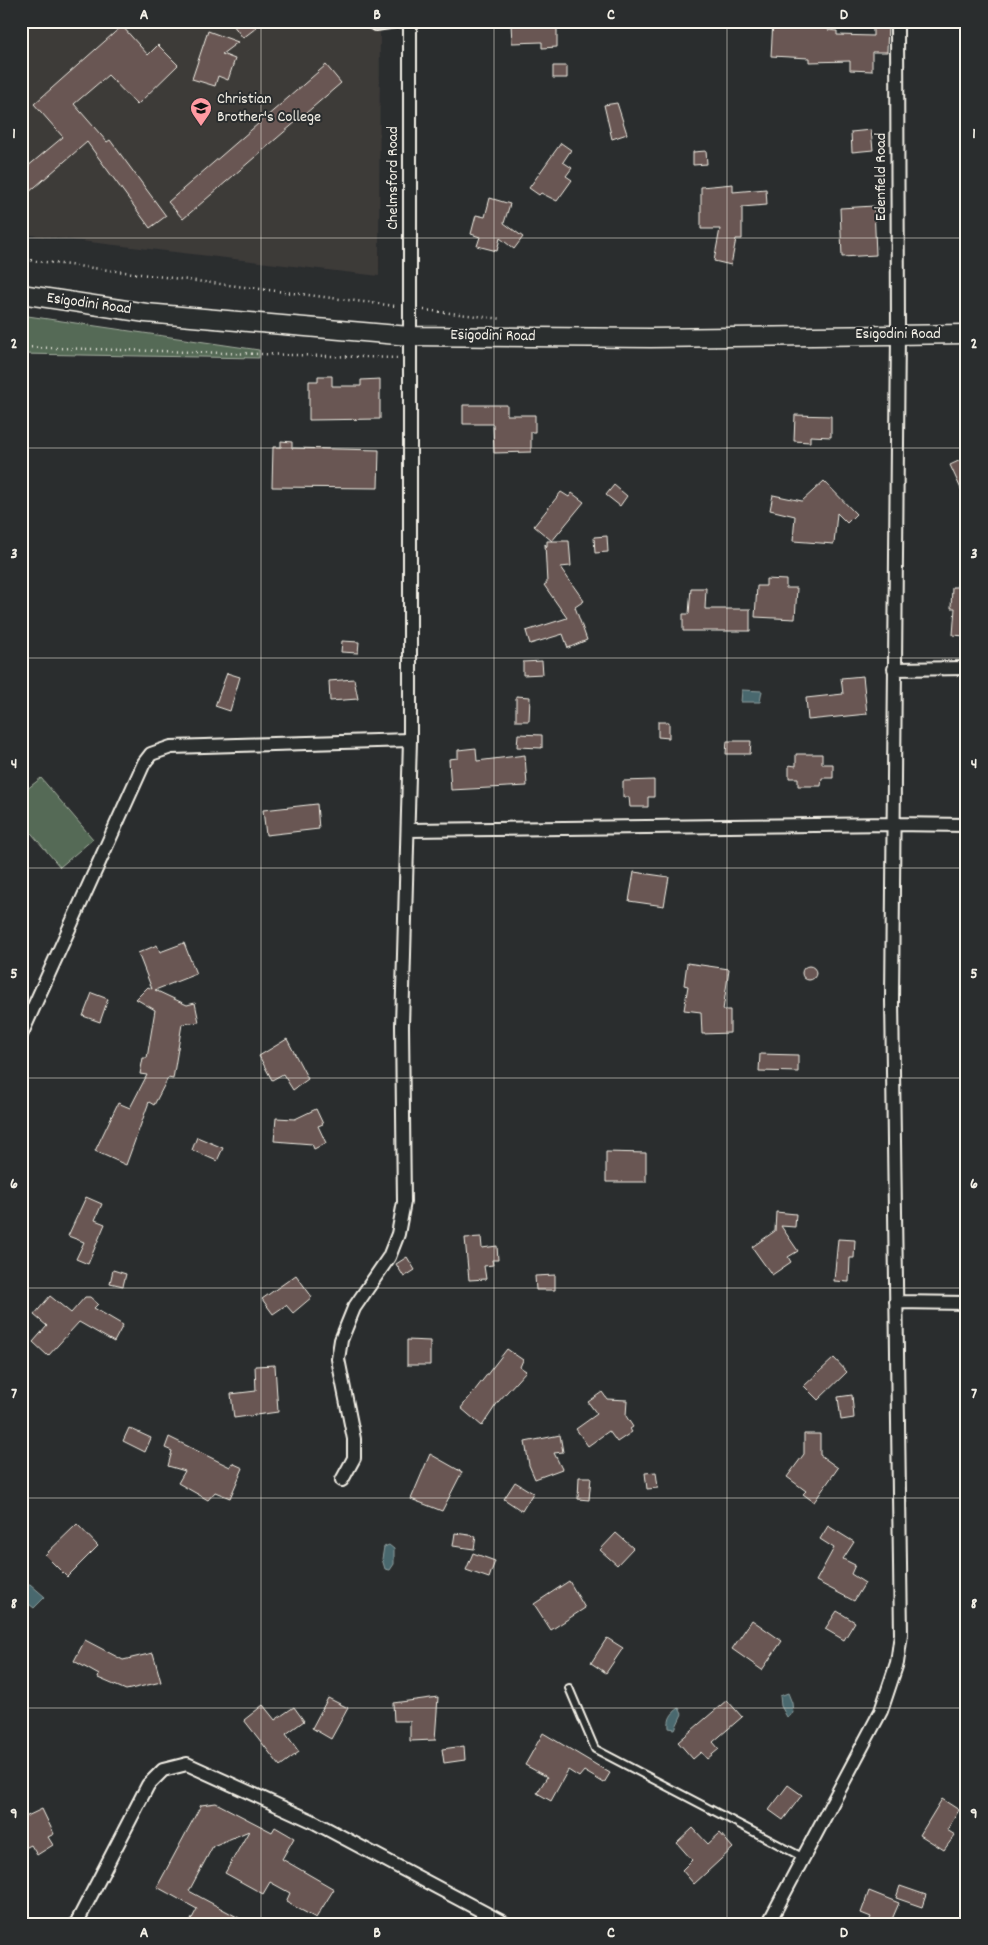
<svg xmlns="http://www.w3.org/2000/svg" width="988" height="1945" font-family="Dekko,sans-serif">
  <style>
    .built { fill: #3d3a39 }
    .green { fill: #546a56; stroke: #a4ae9f }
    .water { fill: #4a686e; stroke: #8e9f9f }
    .building { fill: #695753; stroke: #f4f1e8 }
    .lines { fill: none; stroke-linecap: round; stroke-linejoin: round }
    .service-casing { stroke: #f4f1e8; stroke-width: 10 }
    .minor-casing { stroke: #f4f1e8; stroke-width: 16 }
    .secondary-casing { stroke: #f4f1e8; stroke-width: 21 }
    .path { stroke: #f4f1e8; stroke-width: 2.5; stroke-dasharray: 1 4; stroke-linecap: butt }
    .service { stroke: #2a2d2e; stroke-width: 6 }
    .minor { stroke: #2a2d2e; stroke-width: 12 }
    .secondary { stroke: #2a2d2e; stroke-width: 18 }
    .grid { fill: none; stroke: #f4f1e8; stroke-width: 1; stroke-opacity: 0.55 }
    .labels { text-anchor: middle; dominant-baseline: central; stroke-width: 4; stroke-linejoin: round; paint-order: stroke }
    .poi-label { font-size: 16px; fill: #f4f1e8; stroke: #2a2d2e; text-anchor: start }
    .street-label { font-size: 16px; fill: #f4f1e8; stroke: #2a2d2e }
    .neatline { fill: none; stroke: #f4f1e8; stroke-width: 2 }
    .grid-label { font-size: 16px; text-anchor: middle; font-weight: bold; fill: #f4f1e8 }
  </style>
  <rect width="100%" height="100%" fill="#2a2d2e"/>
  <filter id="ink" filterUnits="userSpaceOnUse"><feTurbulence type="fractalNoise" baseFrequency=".02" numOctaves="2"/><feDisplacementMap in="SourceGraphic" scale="10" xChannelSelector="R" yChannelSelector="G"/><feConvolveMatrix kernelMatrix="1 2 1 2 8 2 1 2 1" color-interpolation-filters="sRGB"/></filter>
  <g filter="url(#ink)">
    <path class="built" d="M21,21H380L379,276L21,234Z"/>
    <path class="green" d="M21,315L259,350V358L21,354Z
      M41,778L93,839L60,867L21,821V794Z"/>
    <path class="water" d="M742,690L762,691L760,702H741Z
      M389,1545L394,1549V1564L390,1570L385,1569L382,1559L384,1547Z
      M30,1584L45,1597L34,1608L21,1598V1585Z
      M788,1693L792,1703L793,1713L787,1717L781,1706L780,1696Z
      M679,1708L682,1714L675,1729L669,1728C668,1718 671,1714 679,1708Z"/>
    <path class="building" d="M230,21H251L256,28L243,38Z
      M773,21L828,24V30L837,31V35L873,36V21H888L887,52H872V71L850,70V61L809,62V58L771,56Z
      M557,23V47L542,48V42L512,43L511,24Z
      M122,26L148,55L158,45L178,65L137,105L108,75L74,104L107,142L110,140L166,216L150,228L87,142L28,193L21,185V172L63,137L34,104Z
      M208,31L238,42L222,54L235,59L228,80L218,76L215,86L192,79Z
      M326,65L341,83L183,219L168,202Z
      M553,66H567V78H553Z
      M617,103L627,134L612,139L604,105Z
      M871,130L873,150L852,152L851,132Z
      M561,143L571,150L563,162L572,168L566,176L572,180L557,201L541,193L539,195L529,188Z
      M706,151L707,164L693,165V152Z
      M733,184V192L766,189L767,205L742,207V239H736L731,265L714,261L720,229H701V187Z
      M490,198L510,204L504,223L523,237L514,249L500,238L497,251L477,246L480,237L471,234L476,215L485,217Z
      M874,206L876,255L842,257L840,208Z
      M318,376H332V386H361V380L380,379V419L309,420V381H318Z
      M463,405H507V415H535V432H531V452L494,453L493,424H463Z
      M795,415L831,416V437L810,436V442L794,441Z
      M281,441L292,442V448L379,450L378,488L272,487L273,447H281Z
      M967,457V502L950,465Z
      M824,481L856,514L847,523L837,513L834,544L793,541L795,516L770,510L773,495L802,501Z
      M614,485L627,496L620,506L606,495Z
      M561,492L569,497L572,493L584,502L552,541L534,526Z
      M607,536L608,552L595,553L594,537Z
      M547,541H569L571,566L560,567L584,601L575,607L587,640L568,648L563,634L530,644L526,631L567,618L544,585L547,583L545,544L547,547Z
      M958,578H967L965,636L953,635L955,608H951L952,587H957Z
      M766,579L786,580V588H797L795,619L755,617L757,586H766Z
      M691,588H706L705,609H750V631H683V614H689Z
      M342,641L359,642L358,653L341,652Z
      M542,661L543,674L523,675V662Z
      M227,673L240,677L230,711L215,706Z
      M863,676L867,714L808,720L806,698L843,694L841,678Z
      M354,679L358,699L330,701L329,681Z
      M516,696L530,697L529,721H516Z
      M658,722H669V738L658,737Z
      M518,734L542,735V748L517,747Z
      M727,741H751L750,754H726Z
      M476,748L477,761L525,755L527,786L451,790L449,759L458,758V750Z
      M796,754H822V764H833V778H822L821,786H798V778H789V765L796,766Z
      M654,780V797H648V807H630L629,797H623V781Z
      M317,804L319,829L266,835L263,810Z
      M634,872L669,877L664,906L629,901Z
      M184,943L196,974L155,990L187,1005L195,1003L199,1022L182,1024L173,1079L168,1078L154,1105L149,1102L126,1165L95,1151L118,1103L130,1108L147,1075L140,1074L143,1058H147L155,1010L136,999L148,987L152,989L138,953L157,945L160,952Z
      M687,963L729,969L723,1010H730V1033L702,1034L701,1012L684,1010L688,986L684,985Z
      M802 973a7 7 0 1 1 14 0a7 7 0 1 1-14 0Z
      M92,993L108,999L100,1022L83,1016Z
      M287,1039L308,1079L293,1090L283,1074L272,1080L259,1056Z
      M760,1054L798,1055V1072L759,1071Z
      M316,1109L323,1124L318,1126L326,1143L314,1149L312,1144L274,1141L276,1118L295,1119Z
      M197,1137L223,1148L217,1161L192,1150Z
      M606,1152L646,1153V1182H606Z
      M86,1197L102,1204L95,1220L105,1224L88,1264L76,1259L84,1242L68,1236Z
      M776,1212L796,1214L795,1227L781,1226L798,1251L788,1257L791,1262L772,1275L752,1247L775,1231Z
      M481,1237L482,1248L497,1246L498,1260H492L493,1265L484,1266L486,1279L469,1280L465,1238Z
      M838,1239L855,1240L854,1258H850L849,1282L834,1281Z
      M407,1257L415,1270L404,1277L396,1264Z
      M113,1270L126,1274L123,1286L110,1283Z
      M296,1275L312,1297L293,1313L286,1305L273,1314L262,1299Z
      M555,1275V1290H536L535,1276Z
      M50,1296L71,1313L85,1297H90L98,1304L94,1308L123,1325L114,1342L79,1322L48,1356L33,1342L47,1326L34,1315Z
      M407,1340L430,1341V1365H407Z
      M507,1349L523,1360L520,1367L526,1371L498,1402L482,1426L461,1408Z
      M834,1358L847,1372L818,1400L804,1386Z
      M275,1365L278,1412L234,1418L231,1394L256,1391L255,1366Z
      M602,1392L607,1399L627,1400L626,1416L633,1427L630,1429L632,1432L617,1442L609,1431L588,1446L576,1429L597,1414L588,1402Z
      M852,1395L854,1418L841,1420L838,1397Z
      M129,1428L151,1438L145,1452L123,1441Z
      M804,1434H820V1455L838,1468L814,1502L803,1494L806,1491L787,1477L804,1454Z
      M560,1435L563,1452L554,1453L562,1469L535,1479L529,1465L525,1442Z
      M169,1437L230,1467L232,1463L243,1468L230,1498L215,1492L208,1500L178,1483L185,1471L168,1466L172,1451L165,1448Z
      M430,1454L462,1472L442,1511L411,1499Z
      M656,1472L658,1488L647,1489L645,1473Z
      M579,1477H591L589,1500L578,1499Z
      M515,1482L533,1493L522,1511L504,1499Z
      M77,1524L98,1546L67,1577L45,1555Z
      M828,1526L854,1542L843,1559L855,1565L851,1574L865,1583L854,1601L816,1581L834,1548L820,1539Z
      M455,1533L476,1536L474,1549L453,1546Z
      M616,1533L633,1548L617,1565L600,1550Z
      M473,1553L495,1561L489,1578L466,1570Z
      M569,1581L585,1608L551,1630L534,1604Z
      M837,1611L855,1622L844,1640L825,1629Z
      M752,1620L782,1641L762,1670L732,1649Z
      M607,1638L623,1648L606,1673L591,1663Z
      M85,1640L123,1660L153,1653L161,1682L126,1690L98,1678L99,1675L74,1661Z
      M438,1697L435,1740L410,1741V1721H394L393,1703Z
      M328,1698L348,1708L331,1739L312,1728Z
      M727,1700L742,1717L713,1742L719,1749L707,1759L701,1752L693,1759L678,1742Z
      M263,1705L275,1720L294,1707L304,1721L286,1734L299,1752L280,1766L244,1720Z
      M543,1733L610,1773L604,1783L584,1771L579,1777L568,1770L551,1801L537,1793L547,1777L525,1765Z
      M464,1746L465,1760L444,1763L442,1749Z
      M788,1785L802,1795L783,1820L769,1810Z
      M942,1799L959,1810L947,1830L955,1835L944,1850L920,1835Z
      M216,1803L272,1832L275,1827L294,1838L282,1859L334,1889L316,1918L286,1902L290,1893L270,1882L263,1894L225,1873L249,1831L213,1846L189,1891L250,1924H189L197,1909L157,1887L201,1805Z
      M42,1809L54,1834L48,1837L53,1845L37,1855L31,1845L21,1850V1819Z
      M693,1828L708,1844L720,1833L733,1848L694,1884L682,1870L692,1860L677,1843Z
      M900,1886L926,1895L922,1907L896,1898Z
      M869,1891L899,1903L890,1924H868L871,1917L861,1913Z"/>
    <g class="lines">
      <g class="service-casing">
        <path id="service" d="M361,21L376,27L410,22
          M569,1688L595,1749L804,1858"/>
      </g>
      <g class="minor-casing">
        <path id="minor" d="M894,669L967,668
          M408,830L892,824L967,825
          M21,1035L144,763L151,754L171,747L410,740
          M896,1302L967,1303
          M342,1480L354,1458V1439L338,1359L341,1340L354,1308L389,1257L398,1234L404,1202L402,1026L410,740V21
          M76,1924L148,1785L163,1770L187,1764L312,1821L506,1924
          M768,1924L881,1711L897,1663L901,1634L892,1000L898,333L897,21"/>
      </g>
      <g class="secondary-casing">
        <path id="secondary" d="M21,294L146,313L409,336L651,338L967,334"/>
      </g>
      <path class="path" d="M21,259L396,306
        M424,310L503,319
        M21,347L397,358"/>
      <use href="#service" class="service"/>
      <use href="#minor" class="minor"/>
      <use href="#secondary" class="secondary"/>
    </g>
  </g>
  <path class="grid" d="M261,21V1924M494,21V1924M727,21V1924M21,238H967M21,448H967M21,658H967M21,868H967M21,1078H967M21,1288H967M21,1498H967M21,1708H967"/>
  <defs>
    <g id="school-pin" transform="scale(1.125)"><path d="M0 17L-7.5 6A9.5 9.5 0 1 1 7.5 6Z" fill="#ff9aa2" stroke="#2a2d2e"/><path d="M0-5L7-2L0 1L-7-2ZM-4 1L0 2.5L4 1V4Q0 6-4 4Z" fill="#111"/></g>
  </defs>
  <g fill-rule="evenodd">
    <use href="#school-pin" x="201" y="108"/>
  </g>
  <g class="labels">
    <g class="poi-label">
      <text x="217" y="99">Christian<tspan x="217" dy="18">Brother's College</tspan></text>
    </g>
    <g class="street-label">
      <text transform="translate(881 177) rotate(-90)">Edenfield Road</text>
      <text transform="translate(393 178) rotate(-90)">Chelmsford Road</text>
      <text transform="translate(89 304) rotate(8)">Esigodini Road</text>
      <text x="898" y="334">Esigodini Road</text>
      <text transform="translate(493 336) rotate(1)">Esigodini Road</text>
    </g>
  </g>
  <rect width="988" height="1945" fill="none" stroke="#2a2d2e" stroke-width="55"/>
  <rect x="28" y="28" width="932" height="1890" class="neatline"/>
  <g class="grid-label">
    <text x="144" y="19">A</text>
    <text x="377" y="19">B</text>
    <text x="611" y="19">C</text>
    <text x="844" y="19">D</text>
    <text x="14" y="138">1</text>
    <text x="974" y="138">1</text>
    <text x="14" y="348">2</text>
    <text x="974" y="348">2</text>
    <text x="14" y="558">3</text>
    <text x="974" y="558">3</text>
    <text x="14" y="768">4</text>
    <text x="974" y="768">4</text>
    <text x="14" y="978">5</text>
    <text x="974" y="978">5</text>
    <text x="14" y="1188">6</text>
    <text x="974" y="1188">6</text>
    <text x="14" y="1398">7</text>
    <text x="974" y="1398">7</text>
    <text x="14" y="1608">8</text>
    <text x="974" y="1608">8</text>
    <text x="14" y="1818">9</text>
    <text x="974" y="1818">9</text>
    <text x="144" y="1937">A</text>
    <text x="377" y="1937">B</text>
    <text x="611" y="1937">C</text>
    <text x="844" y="1937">D</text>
  </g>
</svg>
